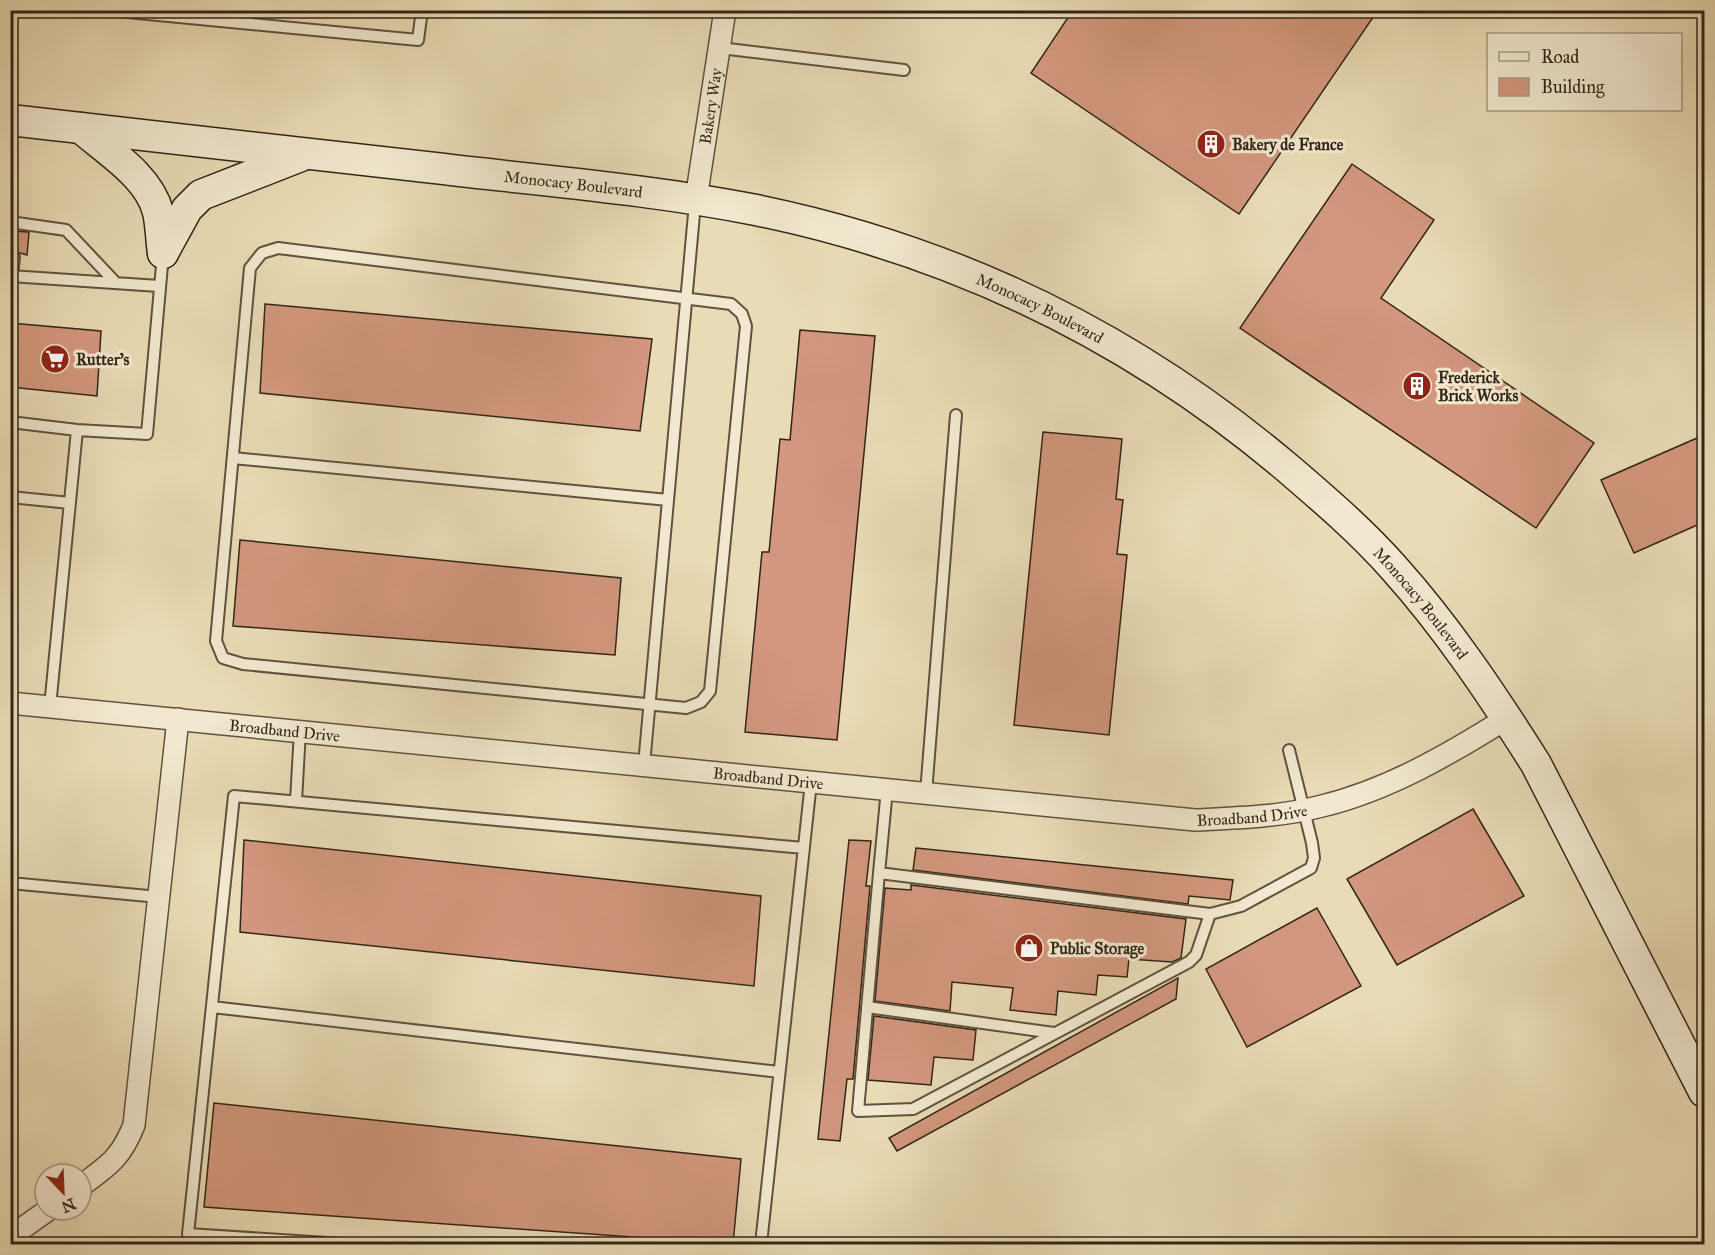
<svg xmlns="http://www.w3.org/2000/svg" width="1715" height="1255" font-family="'IM FELL Great Primer',serif">
  <style>
    .building { fill: #d2977d; stroke: #322518; stroke-width: 1.5 }
    .lines { fill: none; stroke-linecap: round; stroke-linejoin: round }
    .service-casing { stroke: #60523f; stroke-width: 14 }
    .minor-casing { stroke: #60523f; stroke-width: 24 }
    .secondary-casing { stroke: #322518; stroke-width: 33 }
    .service { stroke: #f1e8cf; stroke-width: 10 }
    .minor { stroke: #f1e8cf; stroke-width: 21 }
    .secondary { stroke: #f1e8cf; stroke-width: 30 }
    .labels { text-anchor: middle; dominant-baseline: central; stroke-width: 6; stroke-linejoin: round; paint-order: stroke }
    .street-label { font-size: 16px; fill: #322518; stroke: #f1e8cf }
    .poi-label { font-size: 16px; font-weight: bold; fill: #322518; stroke: #f1e8cf; text-anchor: start }
  </style>
  <rect width="100%" height="100%" fill="#e9dbb5"/>
  <filter id="stains"><feTurbulence type="fractalNoise" baseFrequency=".00333" numOctaves="4"/><feColorMatrix values="0 0 0 0 .2 0 0 0 0 .09 0 0 0 0 .02 0 0 0 .5 -.17"/></filter>
  <radialGradient id="worn" r=".72"><stop offset=".6" stop-color="#630" stop-opacity="0"/><stop offset="1" stop-color="#630" stop-opacity=".3"/></radialGradient>
  <path class="building" d="M1073,10H1378L1239,214L1031,73Z
    M1352,164L1434,220L1381,298L1594,443L1536,528L1240,328Z
    M10,231L29,232L27,255L10,250Z
    M265,304L652,339L640,431L260,393Z
    M10,323L101,331L97,396L10,387Z
    M800,330L875,336L837,740L745,732L762,552H769L780,439L790,440Z
    M1043,432L1122,439L1116,499L1123,500L1117,554L1127,555L1109,735L1014,725Z
    M1704,435V522L1634,553L1601,480Z
    M240,540L621,578L615,655L233,626Z
    M1473,809L1524,896L1397,965L1347,879Z
    M244,840L761,896L754,986L240,932Z
    M849,840L871,841L866,886H870L853,1079H847L840,1141L818,1139Z
    M916,848L1233,880L1230,900L1189,896L1188,904L913,870Z
    M911,885L1186,919L1181,958L1172,962L1129,959L1127,977L1098,975L1096,995L1058,991L1056,1015L1010,1010L1013,988L952,982L950,1011L875,1001L885,888L911,890Z
    M1317,908L1361,986L1247,1047L1206,969Z
    M1178,978L1176,999L897,1151L889,1138Z
    M874,1016L976,1030L973,1060L934,1057L931,1085L868,1080Z
    M214,1103L741,1159L733,1244L204,1207Z"/>
  <g class="lines">
    <g class="service-casing">
      <path id="service" d="M106,10L418,40L422,10
        M720,48L904,70
        M10,222L66,230L116,283
        M278,248L731,304L742,314L746,326L710,691L701,702L686,708L243,664L223,658L216,641L250,268L262,253Z
        M10,276L159,286
        M12,276L14,257
        M10,422L77,430L147,434L163,254
        M233,458L668,500
        M10,497L70,503
        M50,707L77,430
        M644,765L695,203
        M887,789L879,873L1210,914L1241,906L1311,868L1314,858L1312,843L1289,750
        M926,793L956,415
        M296,801L300,731
        M879,873L858,1111L913,1109L1189,962L1196,955L1210,914
        M10,883L159,897
        M212,1007L779,1072
        M867,1007L1054,1033
        M343,1244L188,1234L234,796L804,848
        M761,1244L811,782"/>
    </g>
    <g class="minor-casing">
      <g id="minor">
        <path id="s1" d="M696,199L725,10"/>
        <path id="s2" d="M10,703L1195,820C1237,818 1280,817 1322,806C1388,790 1450,754 1507,718"/>
        <path d="M81,1186C109,1165 121,1158 134,1125L178,719"/>
        <path d="M10,1237L48,1210"/>
      </g>
    </g>
    <g class="secondary-casing">
      <g id="secondary">
        <path id="s3" d="M10,120C152,136 294,152 435,168C542,181 650,189 756,210C956,251 1135,338 1291,471C1326,501 1362,532 1393,567C1447,627 1493,696 1536,764L1704,1092"/>
        <path d="M81,128C107,151 149,176 158,212C161,225 161,240 163,253"/>
        <path d="M163,253L187,209L201,195L301,156"/>
      </g>
    </g>
    <use href="#service" class="service"/>
    <use href="#minor" class="minor"/>
    <use href="#secondary" class="secondary"/>
  </g>
  <defs>
    <g id="building-disc" transform="scale(1.5)"><circle r="9.5" fill="#8f2418" stroke="#f1e8cf"/><path d="M-4-6H4V6H1V3H-1V6H-4ZM-2.5-4.3h1.7v1.8h-1.7ZM.8-4.3h1.7v1.8H.8ZM-2.5-1h1.7V.8h-1.7ZM.8-1h1.7V.8H.8Z" fill="#fff"/></g>
    <g id="supermarket-disc" transform="scale(1.5)"><circle r="9.5" fill="#8f2418" stroke="#f1e8cf"/><path d="M-6-5.5h2.5l.6 2H6L4.5 2H-2.5L-4.4-4H-6ZM-1.5 3.2a1.3 1.3 0 1 0 .1 0ZM3 3.2a1.3 1.3 0 1 0 .1 0Z" fill="#fff"/></g>
    <g id="shop-disc" transform="scale(1.5)"><circle r="9.5" fill="#8f2418" stroke="#f1e8cf"/><path d="M-5-2.5h2.3a2.7 3.5 0 0 1 5.4 0H5L5.5 6h-11ZM-1.5-2.5h3a1.5 2.3 0 0 0-3 0Z" fill="#fff"/></g>
  </defs>
  <g fill-rule="evenodd">
    <use href="#building-disc" x="1211" y="144"/>
    <use href="#supermarket-disc" x="55" y="359"/>
    <use href="#building-disc" x="1417" y="386"/>
    <use href="#shop-disc" x="1029" y="948"/>
  </g>
  <g class="labels">
    <g class="street-label">
      <text stroke="none"><textPath href="#s1" startOffset="94">Bakery Way</textPath></text>
      <text stroke="none"><textPath href="#s3" startOffset="567">Monocacy Boulevard</textPath></text>
      <text stroke="none"><textPath href="#s3" startOffset="1053">Monocacy Boulevard</textPath></text>
      <text stroke="none"><textPath href="#s3" startOffset="1539">Monocacy Boulevard</textPath></text>
      <text stroke="none"><textPath href="#s2" startOffset="276">Broadband Drive</textPath></text>
      <text stroke="none"><textPath href="#s2" startOffset="762">Broadband Drive</textPath></text>
      <text stroke="none"><textPath href="#s2" startOffset="1248">Broadband Drive</textPath></text>
    </g>
    <g class="poi-label">
      <text x="1232" y="144">Bakery de France</text>
      <text x="76" y="359">Rutter's</text>
      <text x="1438" y="377">Frederick<tspan x="1438" dy="18">Brick Works</tspan></text>
      <text x="1050" y="948">Public Storage</text>
    </g>
  </g>
  <rect width="1715" height="1255" fill="none" stroke="#e9dbb5" stroke-width="36"/>
  <rect x="12" y="12" width="1691" height="1231" fill="none" stroke="#322518" stroke-width="3"/>
  <rect x="18" y="18" width="1679" height="1219" fill="none" stroke="#322518" stroke-width="1.5"/>
  <rect x="1487" y="33" width="195" height="78" fill="#f1e8cf" stroke="#a59a86" stroke-width="1.5"/>
  <rect x="1499" y="52" width="30" height="9" fill="#f1e8cf" stroke="#a59a86" stroke-width="1.5"/>
  <text x="1541" y="63" font-size="18" fill="#322518">Road</text>
  <rect x="1499" y="78" width="30" height="18" fill="#d2977d" stroke="#a59a86" stroke-width="1.5"/>
  <text x="1541" y="93" font-size="18" fill="#322518">Building</text>
  <g transform="translate(63 1192) rotate(157)"><circle r="28" fill="#f1e8cf" stroke="#a59a86" stroke-width="1.5"/>
  <path d="M0-4.5L10 22L0 15L-10 22Z" fill="#8f2418"/>
  <text y="-9" font-size="16" font-weight="bold" text-anchor="middle" fill="#322518">N</text>
  </g>
  <rect width="100%" height="100%" filter="url(#stains)"/>
  <rect width="100%" height="100%" fill="url(#worn)"/>
</svg>
